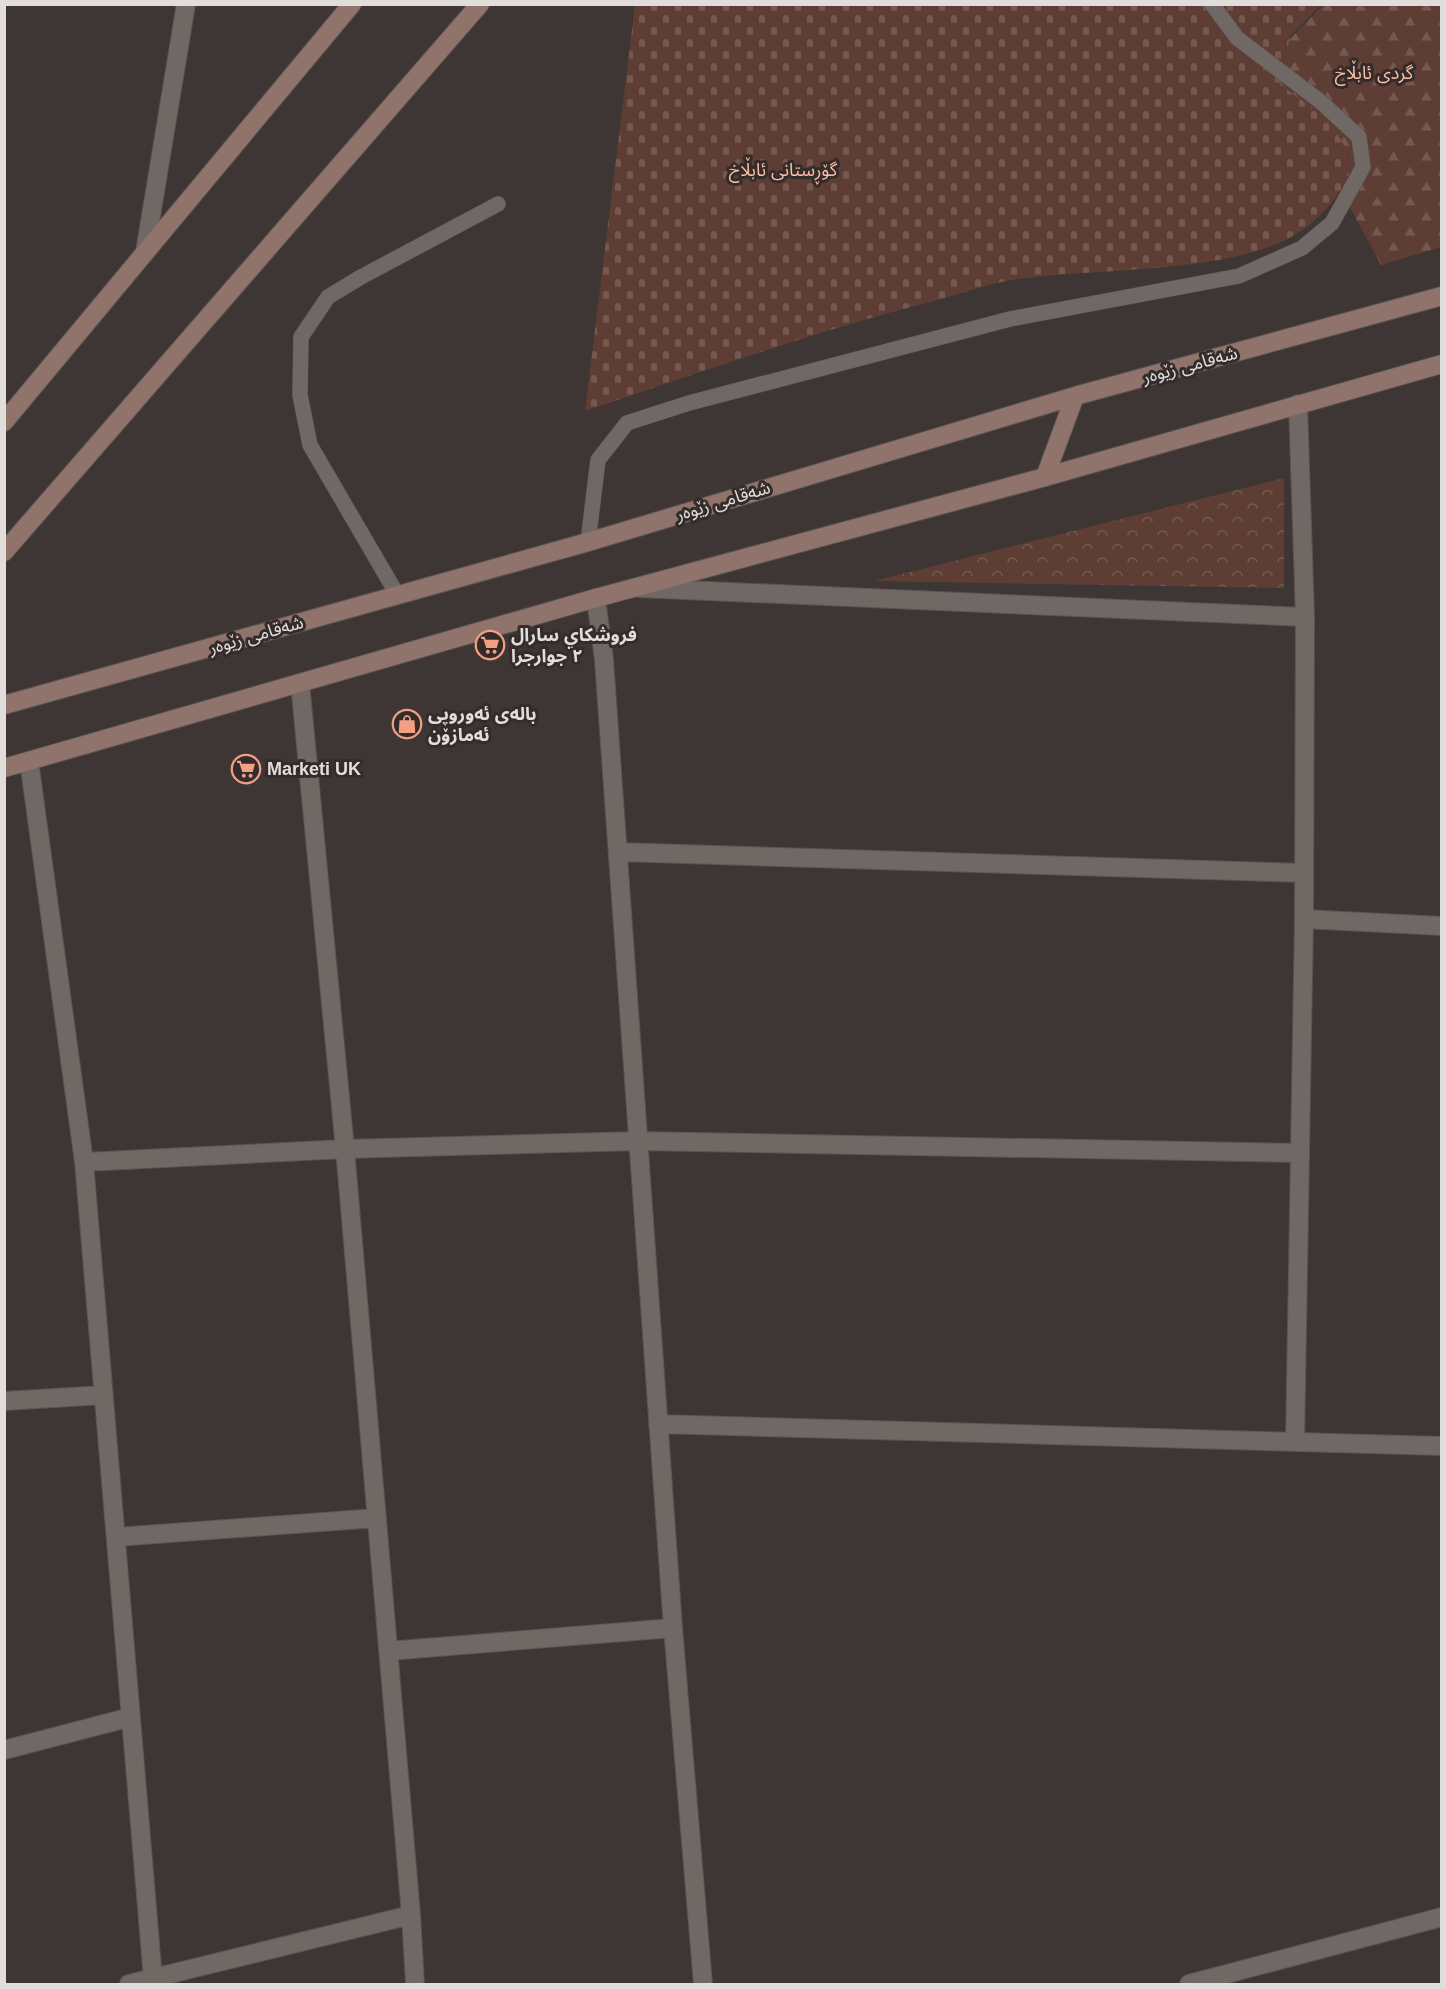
<svg xmlns="http://www.w3.org/2000/svg" width="1446" height="1989" font-family="Helvetica,'Noto Sans Arabic',sans-serif">
  <style>
    .forest { fill: url(#forest-firs) }
    .cemetery { fill: url(#cemetery-stones) }
    .park { fill: url(#park-crowns) }
    .lines { fill: none; stroke-linecap: round; stroke-linejoin: round }
    .lane-casing { stroke: #595351; stroke-width: 16 }
    .street-casing { stroke: #595351; stroke-width: 20 }
    .secondary-casing { stroke: #595351; stroke-width: 20 }
    .lane { stroke: #706865; stroke-width: 15 }
    .street { stroke: #706865; stroke-width: 18 }
    .secondary { stroke: #90736a; stroke-width: 18 }
    .labels { text-anchor: middle; dominant-baseline: central; stroke-width: 6; stroke-linejoin: round; paint-order: stroke }
    .park-label { font-size: 18px; fill: #ffbda8; stroke: #332c2a }
    .street-label { font-size: 18px; fill: #e1dddb; stroke: #332c2a }
    .poi-label { font-size: 18px; font-weight: bold; fill: #e1dddb; stroke: #332c2a; text-anchor: start }
  </style>
  <defs>
    <pattern id="forest-firs" width="22" height="20" patternUnits="userSpaceOnUse" patternTransform="scale(1.5)"><rect width="22" height="20" fill="#5e3e34"/><path d="M5 1l3.5 6h-7zM16 11l3.5 6h-7z" fill="#755951"/></pattern>
    <pattern id="cemetery-stones" width="16" height="16" patternUnits="userSpaceOnUse" patternTransform="scale(1.5)"><rect width="16" height="16" fill="#5e3e34"/><path d="M2 7V4a2 2 0 0 1 4 0v3zM10 15v-3a2 2 0 0 1 4 0v3z" fill="#755951"/></pattern>
    <pattern id="park-crowns" width="20" height="18" patternUnits="userSpaceOnUse" patternTransform="scale(1.5)"><rect width="20" height="18" fill="#5e3e34"/><path d="M2 6a3 3 0 1 1 6 0M12 15a3 3 0 1 1 6 0" fill="none" stroke="#755951"/></pattern>
  </defs>
  <rect width="100%" height="100%" fill="#3d3634"/>
  <path class="forest" d="M1323,5H1441V247L1381,265L1340,189L1348,156L1280,85L1289,40Z"/>
  <path class="cemetery" d="M635,5H1321L1290,36L1280,85C1341,126 1382,165 1309,225C1267,260 1182,266 1129,270C1091,273 1049,274 1012,280C984,285 957,295 930,302C813,332 699,373 585,411Z"/>
  <path class="park" d="M1284,478V588L874,581Z"/>
  <g class="lines">
    <g class="lane-casing">
      <path id="lane" d="M588,542L598,460L627,423L689,403L1010,319L1239,276L1302,248L1332,223L1363,167L1359,137L1321,102L1237,38L1212,4
        M398,596L310,445L300,395L301,337L328,297L361,277L498,204"/>
    </g>
    <g class="street-casing">
      <path id="street" d="M145,252L186,4
        M639,588L1305,617
        M596,598L604,660L673,1628L703,1984
        M300,683L345,1149L411,1915L415,1984
        M29,761L84,1162L153,1979
        M618,852L1304,873
        M1304,919L1442,926
        M84,1162L345,1149L638,1141L1300,1153
        M4,1401L104,1395
        M658,1424L1442,1446
        M1295,1442L1304,919L1305,617L1298,404
        M116,1537L377,1518
        M388,1651L673,1628
        M4,1750L131,1717
        M129,1984L411,1915
        M1189,1984L1442,1917"/>
    </g>
    <g class="secondary-casing">
      <path id="secondary" d="M4,422L352,4
        M1045,477L1075,396
        M4,552L480,4
        M4,705L588,542L1075,396L1442,296
        M4,768L596,598L1045,477L1442,364"/>
    </g>
    <use href="#lane" class="lane"/>
    <use href="#street" class="street"/>
    <use href="#secondary" class="secondary"/>
  </g>
  <defs>
    <g id="supermarket-ring" transform="scale(1.5)"><circle r="9.5" fill="#332c2a" stroke="#f39f84" stroke-width="1.5"/><path d="M-6-5.5h2.5l.6 2H6L4.5 2H-2.5L-4.4-4H-6ZM-1.5 3.2a1.3 1.3 0 1 0 .1 0ZM3 3.2a1.3 1.3 0 1 0 .1 0Z" fill="#f39f84"/></g>
    <g id="shop-ring" transform="scale(1.5)"><circle r="9.5" fill="#332c2a" stroke="#f39f84" stroke-width="1.5"/><path d="M-5-2.5h2.3a2.7 3.5 0 0 1 5.4 0H5L5.5 6h-11ZM-1.5-2.5h3a1.5 2.3 0 0 0-3 0Z" fill="#f39f84"/></g>
  </defs>
  <g fill-rule="evenodd">
    <use href="#supermarket-ring" x="490" y="645"/>
    <use href="#shop-ring" x="407" y="724"/>
    <use href="#supermarket-ring" x="246" y="769"/>
  </g>
  <g class="labels">
    <g class="park-label">
      <text x="1374" y="73">گردی ئابڵاخ</text>
      <text x="783" y="170">گۆڕستانی ئابڵاخ</text>
    </g>
    <g class="street-label">
      <text transform="translate(1190 365) rotate(-15)">شەقامی زێوەر</text>
      <text transform="translate(723 501) rotate(-17)">شەقامی زێوەر</text>
      <text transform="translate(256 635) rotate(-16)">شەقامی زێوەر</text>
    </g>
    <g class="poi-label">
      <text x="511" y="635">فروشكاي سارال<tspan x="511" dy="21">٢ جوارجرا</tspan></text>
      <text x="428" y="714">بالەی ئەوروپی<tspan x="428" dy="21">ئەمازۆن</tspan></text>
      <text x="267" y="769">Marketi UK</text>
    </g>
  </g>
  <rect width="1446" height="1989" fill="none" stroke="#e1dddb" stroke-width="12"/>
</svg>
